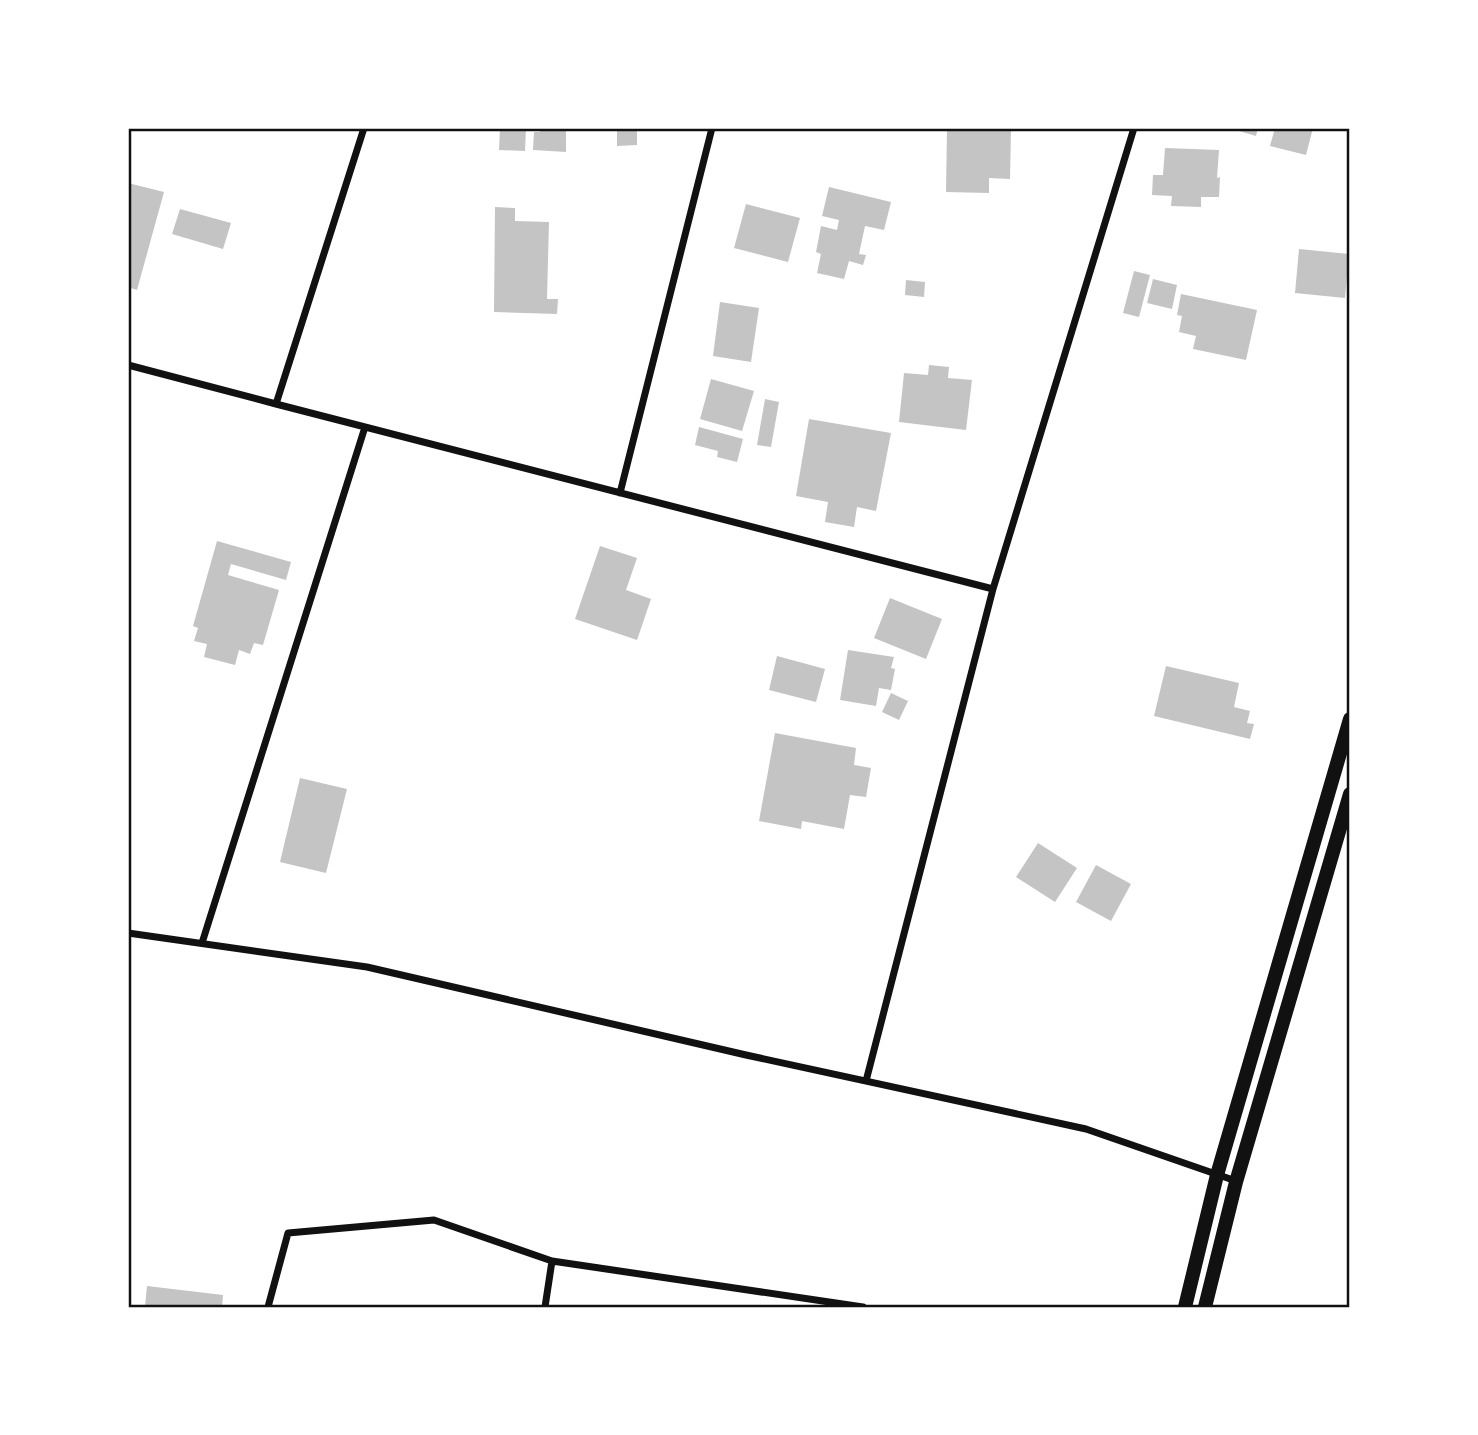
<svg xmlns="http://www.w3.org/2000/svg" width="1478" height="1435" font-family="'PT Sans Narrow',sans-serif">
  <style>
    .building { fill: #c4c4c4 }
    .lines { fill: none; stroke-linecap: round; stroke-linejoin: round }
    .minor { stroke: #111; stroke-width: 7 }
    .secondary { stroke: #111; stroke-width: 14 }
    .neatline { fill: none; stroke: #111; stroke-width: 2.5 }
  </style>
  <rect width="100%" height="100%" fill="#fff"/>
  <path class="building" d="M500,128H526L525,151L499,150Z
    M540,128H566V152L533,150L534,132H540Z
    M617,128H637V145L617,146Z
    M947,128H1011L1010,179L989,178V193L946,192Z
    M1229,128H1258L1256,136Z
    M1275,128H1313L1306,155L1270,146Z
    M1165,148L1219,150L1217,178L1220,177L1219,197H1201V207L1171,206L1172,196L1152,195L1153,175H1163Z
    M128,183L164,192L137,290L128,287Z
    M829,187L891,202L884,230L865,226L859,254L866,255L863,265L849,261L844,279L817,273L821,254L816,252L821,226L837,230L839,220L822,216Z
    M746,204L800,218L788,262L734,248Z
    M495,207L515,208V221L549,222L547,299H558L557,314L494,312Z
    M180,209L231,223L223,249L172,234Z
    M1299,249L1349,254L1345,298L1295,293Z
    M1134,271L1150,275L1139,317L1123,313Z
    M1153,279L1177,285L1172,309L1147,303Z
    M906,280L925,282L924,297L905,295Z
    M1181,294L1257,310L1246,360L1193,349L1196,336L1179,332L1182,316L1177,315Z
    M720,302L759,308L751,362L713,356Z
    M929,365L949,367L948,378L972,380L966,430L899,422L904,373L928,375Z
    M711,379L754,391L742,431L700,419Z
    M765,399L779,402L771,447L757,445Z
    M809,419L891,433L876,511L857,507L854,527L825,522L828,502L796,496Z
    M699,427L743,439L737,462L717,457L718,451L695,445Z
    M217,541L291,562L286,580L231,564L228,575L279,590L263,645L254,643L250,654L239,650L235,665L204,657L207,644L194,641L198,628L193,626Z
    M600,546L637,558L626,590L651,599L637,640L575,619Z
    M890,598L942,619L926,659L874,638Z
    M848,650L894,657L891,668L895,669L891,690L879,688L876,706L840,700Z
    M777,656L825,669L816,702L769,690Z
    M1166,666L1239,683L1234,707L1250,711L1247,723L1254,724L1250,739L1154,716Z
    M891,693L908,701L899,720L882,712Z
    M775,733L856,748L854,765L871,768L866,797L850,795L844,829L802,821L801,829L759,821Z
    M300,778L347,789L326,873L280,862Z
    M1038,843L1077,868L1055,902L1016,877Z
    M1096,865L1131,884L1111,921L1076,902Z
    M147,1286L223,1295L222,1307H145Z"/>
  <g class="lines">
    <path class="minor" d="M364,128L276,404L993,589
      M128,365L276,404
      M620,493L712,128
      M128,933L367,967L746,1055L1086,1129L1236,1181
      M202,943L365,427
      M866,1081L993,589L1134,128
      M268,1307L288,1233L434,1220L552,1261
      M545,1307L552,1261L863,1307"/>
    <path class="secondary" d="M1185,1307L1217,1175L1350,719
      M1205,1307L1236,1182L1350,794"/>
  </g>
  <rect width="1478" height="1435" fill="none" stroke="#ffffff" stroke-width="259"/>
  <rect x="130" y="130" width="1218" height="1176" class="neatline"/>
</svg>
